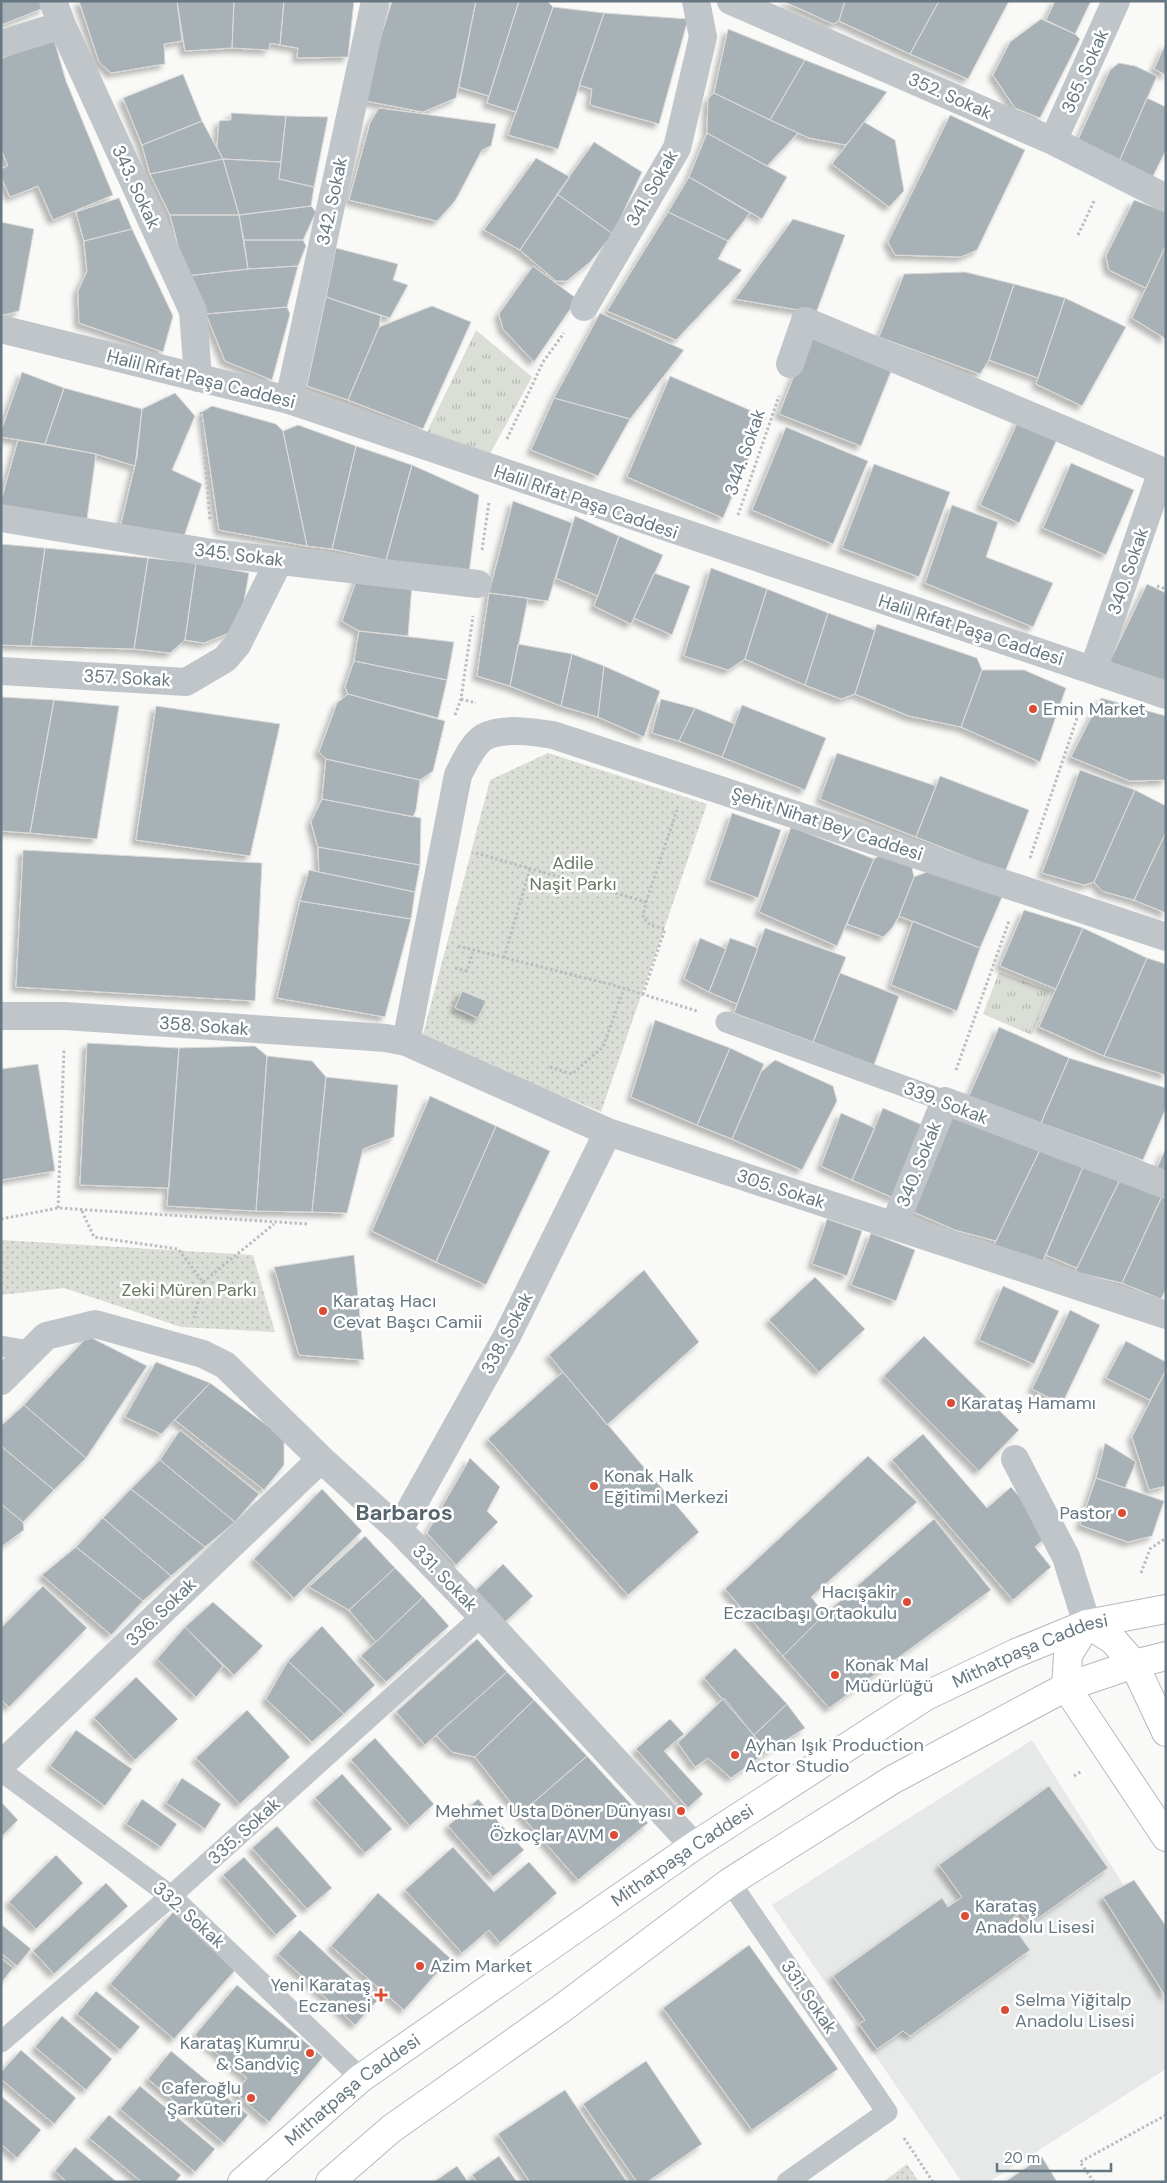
<svg xmlns="http://www.w3.org/2000/svg" width="1167" height="2183" font-family="'DM Sans',sans-serif">
  <style>
    .built { fill: #e7e9e8 }
    .grass { fill: url(#grass-tufts) }
    .park { fill: url(#park-dots) }
    .building { fill: #a8b1b6; stroke: #dbdbd9; filter: url(#shadow) }
    .lines { fill: none; stroke-linecap: round; stroke-linejoin: round }
    .primary-casing { stroke: #b4babd; stroke-width: 30 }
    .path { stroke: #bbbec1; stroke-width: 3; stroke-dasharray: 2.5 2.5; stroke-linecap: butt }
    .service { stroke: #c0c5c9; stroke-width: 21 }
    .minor { stroke: #c0c5c9; stroke-width: 28 }
    .tertiary { stroke: #c0c5c9; stroke-width: 28 }
    .primary { stroke: #fff; stroke-width: 28 }
    .poi-dot { fill: #dc4b34; stroke: #fff; stroke-width: 2 }
    .labels { text-anchor: middle; dominant-baseline: central; stroke-width: 5; stroke-linejoin: round; paint-order: stroke }
    .street-label { font-size: 18px; fill: #667781; stroke: #fff }
    .poi-label { font-size: 18px; fill: #667781; stroke: #fff; text-anchor: start }
    .park-label { font-size: 18px; fill: #6a7964; stroke: #fff }
    .district-label { font-size: 22px; font-weight: bold; fill: #57656c; stroke: #fff }
  </style>
  <defs>
    <pattern id="grass-tufts" width="24" height="20" patternUnits="userSpaceOnUse" patternTransform="scale(1.25)"><rect width="24" height="20" fill="#daded6"/><path d="M3 7l-1-3M5 7V3M7 7l1-3M15 17l-1-3M17 17v-4M19 17l1-3" fill="none" stroke="#b5b9b3"/></pattern>
    <pattern id="park-dots" width="8" height="8" patternUnits="userSpaceOnUse" patternTransform="scale(1.25)"><rect width="8" height="8" fill="#daded6"/><path d="M2 2h.1M6 6h.1" fill="none" stroke="#b5b9b3" stroke-width="1.8" stroke-linecap="round"/></pattern>
    <filter id="shadow"><feDropShadow dx="-4.5" dy="4.5" stdDeviation="2.5" flood-color="#0004"/></filter>
  </defs>
  <rect width="100%" height="100%" fill="#f9f9f7"/>
  <path class="built" d="M1032,1740L1166,1952V2069L989,2182H962L772,1905Z"/>
  <path class="grass" d="M476,330L532,377L486,461L425,436Z
    M999,972L1050,991L1032,1035L983,1014Z"/>
  <path class="park" d="M548,753L707,804L601,1112L422,1038L490,780Z
    M1,1240L253,1255L275,1332L181,1327L64,1288L1,1295Z
    M907,2164L919,2182H883Z"/>
  <path class="building" d="M1,1H42L44,8L1,25Z
    M79,1H177L182,41L164,44L165,64L111,73L99,62Z
    M177,1H234L232,48L185,51Z
    M234,1H284L280,45L270,43L269,50L232,48Z
    M284,1H354L348,57L297,58L298,48L280,45Z
    M392,1H476L456,98L423,112L361,100Z
    M476,1H519L489,96L459,87Z
    M519,1H547L553,7L516,112L487,103Z
    M783,1H845L839,21L833,24Z
    M845,1H939L910,54L839,21Z
    M939,1H1009L968,79L910,54Z
    M1055,1H1091L1075,34L1046,20Z
    M553,7L604,13L558,149L508,135Z
    M604,13L688,19L659,124L590,105L592,89L579,85Z
    M1041,19L1075,34L1080,39L1040,118L1015,108L993,75L1010,42Z
    M728,29L805,60L770,120L714,93Z
    M53,36L66,81L113,195L53,220L38,186L10,197L1,177V169L8,166L1,149V59Z
    M1166,43V75L1154,69Z
    M805,60L887,92L846,145L809,138L770,120Z
    M1119,63L1135,66L1157,76L1118,164L1076,144L1110,70Z
    M183,74L202,121L142,145L123,98Z
    M714,93L770,120L798,133L767,166L707,133L708,99Z
    M1147,98L1166,107V150L1151,180L1118,164Z
    M379,108L496,124L491,146L482,150L455,201L437,221L349,200L370,123Z
    M231,113L286,116L281,162L223,159L217,147L219,121L231,120Z
    M950,115L1025,150L977,250L961,257L895,255L888,242Z
    M286,116L328,117L314,187L279,179Z
    M202,121L223,159L150,174L142,145Z
    M864,122L895,140L904,191L889,207L832,164Z
    M707,133L787,177L762,219L689,177Z
    M594,142L642,172L613,234L557,194Z
    M536,158L570,177L520,250L484,230Z
    M223,159L239,215H170L150,174Z
    M223,159L281,162L279,179L314,187L311,206L239,215Z
    M689,177L750,213L728,241L668,212Z
    M557,194L613,234L590,262L567,281H556L520,250Z
    M119,198L132,229L84,241L76,212Z
    M1134,200L1166,212V245L1146,288L1109,270L1106,256Z
    M311,206L316,212L303,240H244L239,215Z
    M668,212L728,241L718,259L742,270L676,340L607,311Z
    M170,215H239L248,269L186,276Z
    M793,219L845,235L816,313L735,299Z
    M1,222L34,229L19,311L4,315L1,314Z
    M132,229L173,316L163,352L79,323L78,291L87,271L84,241Z
    M244,240H303L306,246L298,266L248,269Z
    M1166,245V339L1132,318Z
    M336,248L398,264L393,280L408,285L390,318L326,297Z
    M298,266L287,307L206,314L186,276L248,269Z
    M533,266L577,299L534,362L503,329L499,314Z
    M965,272L1014,284L989,360L980,374L879,337L904,274Z
    M1014,284L1065,298L1038,378L989,360Z
    M326,297L381,316L379,327L348,400L307,386Z
    M1065,298L1126,327L1082,406L1036,384Z
    M432,306L471,322L423,429L348,400L379,327Z
    M287,307L290,314L272,380L225,361L206,314Z
    M600,313L684,350L630,419L554,398Z
    M811,332L894,364L861,446L779,414Z
    M22,372L64,388L45,444L1,437V431Z
    M670,376L766,417L723,518L627,477Z
    M64,388L142,409L135,466L96,454L45,444Z
    M175,393L195,416L172,470L202,484L182,542L120,528L137,457L142,409Z
    M554,398L630,419L598,476L531,450Z
    M212,406L276,424L283,431L307,546L219,530L202,412Z
    M1019,419L1058,437L1019,523L980,505Z
    M298,425L356,446L332,549L307,546L283,431Z
    M786,427L868,461L833,544L752,510Z
    M18,440L96,454L87,519L1,509V501Z
    M356,446L412,465L386,560L332,549Z
    M1071,463L1134,490L1106,555L1043,528Z
    M874,464L950,492L919,577L842,548Z
    M412,465L479,495L469,573L386,560Z
    M513,501L572,523L548,601L489,593Z
    M952,505L998,522L986,557L1053,583L1033,627L925,583Z
    M575,516L619,536L598,596L556,578Z
    M619,536L663,555L631,624L594,606Z
    M1,544L45,548L31,646L1,645Z
    M45,548L148,558L134,649L31,646Z
    M148,558L196,563L185,640L170,653L134,649Z
    M196,563L249,573L239,629L204,643L185,640Z
    M711,568L767,589L745,659L728,670L684,656Z
    M654,573L690,586L672,635L634,618Z
    M358,576L412,584L408,636L359,631L342,621Z
    M1147,584L1166,593V683L1109,663Z
    M767,589L828,613L805,685L745,659Z
    M489,593L528,598L510,686L477,676Z
    M828,613L875,630L855,694L841,699L805,685Z
    M877,624L977,658L982,670L961,727L909,716L855,694Z
    M359,631L454,642L447,680L354,661Z
    M518,644L572,654L561,706L510,686Z
    M572,654L604,666L598,717L561,706Z
    M354,661L447,680L438,718L348,694L345,687Z
    M604,666L660,691L644,737L598,717Z
    M982,670H1024L1066,688L1040,762L961,727Z
    M348,694L445,721L433,771L420,780L326,759L319,752L337,703Z
    M1,697L54,700L30,833L1,831Z
    M1101,698L1166,716V780L1130,781L1071,757Z
    M661,699L695,708L679,741L652,733Z
    M54,700L119,706L97,839L30,833Z
    M742,705L826,738L805,790L722,757Z
    M156,706L280,724L250,856L136,840Z
    M695,708L735,724L722,757L679,741Z
    M837,753L936,786L916,837L820,799Z
    M326,759L420,780L416,810L413,817L322,799Z
    M1080,770L1135,790L1094,882L1084,885L1042,873Z
    M940,776L1029,810L1005,872L916,837Z
    M1135,790L1166,806V832L1134,900L1102,891L1094,882Z
    M322,799L421,818L420,865L318,847L311,822Z
    M732,813L781,830L758,898L709,880Z
    M791,827L874,859L837,946L759,912Z
    M1166,832V913L1134,900Z
    M318,847L420,865L415,892L319,872Z
    M23,850L262,863L255,1001L16,987Z
    M886,852L911,863L914,877L899,916L892,928L883,937L847,924L874,859Z
    M309,870L415,892L411,919L300,901Z
    M932,870L1002,897L980,948L899,916L914,877Z
    M300,901L411,919L385,1017L277,998Z
    M1024,910L1083,928L1056,989L1000,966Z
    M913,921L980,948L957,1011L891,985Z
    M765,928L846,957L813,1042L734,1013Z
    M1083,928L1147,958L1104,1056L1039,1027Z
    M700,938L726,949L709,992L684,979Z
    M730,938L758,948L737,1004L709,992Z
    M1147,958L1166,964V1075L1104,1056Z
    M840,973L899,996L874,1065L813,1042Z
    M462,991L486,1001L478,1018L455,1008Z
    M655,1020L730,1048L697,1125L631,1097Z
    M999,1027L1069,1058L1041,1123L969,1096Z
    M87,1043L179,1048L169,1188L80,1185Z
    M255,1046L267,1056L256,1211L167,1206L179,1048Z
    M730,1048L764,1064L732,1139L697,1125Z
    M267,1056L312,1061L326,1077L312,1212L256,1211Z
    M1069,1058L1166,1088V1108L1143,1160L1041,1123Z
    M775,1060L833,1086L837,1101L802,1170L732,1139L761,1072Z
    M38,1064L55,1171L1,1180V1069Z
    M326,1077L398,1085L394,1137L363,1149L347,1213L312,1212Z
    M430,1096L496,1126L436,1262L372,1231Z
    M883,1108L927,1127L896,1199L852,1180Z
    M841,1113L875,1128L852,1180L821,1166Z
    M951,1114L1040,1150L996,1241L955,1230L909,1210Z
    M496,1126L550,1151L486,1285L436,1262Z
    M1166,1148V1179L1154,1174Z
    M1040,1150L1083,1167L1042,1263L994,1245Z
    M1083,1167L1120,1180L1077,1268L1046,1255Z
    M1122,1175L1163,1194L1122,1283L1075,1272Z
    M1163,1194L1166,1195V1289L1161,1299L1122,1283Z
    M827,1219L862,1231L847,1276L812,1264Z
    M871,1233L915,1250L896,1301L851,1285Z
    M354,1255L364,1360L299,1355L274,1267Z
    M644,1270L699,1342L607,1425L549,1355Z
    M815,1277L865,1329L819,1372L769,1320Z
    M1003,1286L1059,1311L1034,1364L979,1340Z
    M1070,1310L1100,1325L1062,1404L1032,1389Z
    M88,1336L147,1366L86,1458L24,1405Z
    M924,1336L1019,1430L979,1471L884,1376Z
    M1126,1341L1166,1362V1370L1150,1400L1106,1378Z
    M156,1362L210,1383L161,1434L125,1417Z
    M1166,1370V1486L1149,1490L1132,1437Z
    M563,1372L699,1532L628,1595L488,1439Z
    M210,1383L284,1438V1465L264,1490L175,1420Z
    M24,1405L86,1458L54,1490L1,1446V1426Z
    M180,1430L259,1494L235,1522L160,1460Z
    M923,1434L987,1508L1011,1487L1051,1533L1035,1547L1051,1567L1013,1600L892,1460Z
    M1105,1443L1136,1462L1125,1488L1096,1478Z
    M1,1446L54,1490L23,1522L1,1504Z
    M868,1456L917,1502L811,1597L825,1614L783,1656L725,1589Z
    M470,1458L500,1487L487,1511L498,1522L456,1565L427,1533Z
    M160,1460L235,1522L205,1547L131,1489Z
    M1096,1478L1164,1501L1152,1536L1128,1542L1080,1525Z
    M131,1489L205,1547L171,1576L103,1518Z
    M322,1489L362,1531L294,1598L254,1559Z
    M1,1504L23,1522L24,1530L1,1547Z
    M103,1518L171,1576L143,1601L76,1547Z
    M934,1519L991,1590L829,1708L783,1656L825,1614Z
    M365,1536L395,1568L349,1610L309,1587Z
    M76,1547L143,1601L111,1635L42,1575Z
    M503,1564L533,1596L502,1625L472,1594Z
    M395,1568L423,1597L376,1642L349,1610Z
    M43,1586L87,1628L9,1707L1,1700V1628Z
    M423,1597L449,1626L386,1682L361,1656Z
    M213,1602L263,1646L234,1675L185,1627Z
    M322,1626L375,1685L344,1714L288,1661Z
    M185,1627L223,1666L196,1697L157,1659Z
    M477,1639L507,1672L425,1745L396,1712Z
    M735,1648L787,1704L754,1735L704,1678Z
    M288,1661L344,1714L312,1742L266,1699Z
    M507,1672L534,1700L475,1757L452,1752L436,1735Z
    M136,1677L178,1719L135,1760L94,1718Z
    M724,1698L767,1752L731,1778L708,1758L695,1767L678,1743Z
    M534,1700L587,1756L520,1814L475,1757Z
    M787,1704L805,1728L767,1752L754,1735Z
    M247,1710L290,1757L240,1804L196,1758Z
    M670,1719L684,1734L664,1751L703,1794L688,1808L636,1749Z
    M76,1730L132,1769L105,1806L50,1766Z
    M375,1738L434,1804L410,1826L351,1760Z
    M587,1756L648,1823L578,1880L520,1814Z
    M342,1774L392,1829L365,1853L315,1798Z
    M182,1778L221,1804L205,1829L166,1803Z
    M1049,1786L1108,1868L1030,1924L1021,1912L1009,1921L1030,1950L910,2036L903,2031L877,2049L859,2024L865,2020L833,1976L942,1898L948,1907L962,1897L939,1865Z
    M142,1799L177,1824L161,1847L126,1824Z
    M478,1799L524,1850L493,1877L448,1826Z
    M2,1803L18,1820L1,1837V1804Z
    M277,1826L332,1888L307,1909L252,1848Z
    M453,1847L494,1892L529,1862L557,1893L500,1943L489,1930L462,1953L405,1890Z
    M56,1855L83,1883L36,1929L9,1902Z
    M244,1857L297,1916L276,1935L223,1875Z
    M1134,1880L1166,1926V1997L1103,1897Z
    M106,1883L128,1906L54,1974L33,1951Z
    M378,1893L450,1958L404,2010L331,1946Z
    M173,1912L237,1968L174,2039L110,1984Z
    M2,1925L31,1949L17,1966L1,1953Z
    M300,1930L377,2001L355,2025L278,1954Z
    M749,1945L838,2069L752,2130L663,2008Z
    M1,1958L13,1968L1,1983Z
    M237,1985L323,2057L269,2122L235,2093L247,2078L195,2035Z
    M96,1991L140,2027L120,2050L77,2014Z
    M62,2016L112,2059L86,2090L35,2047Z
    M21,2050L76,2098L54,2124L1,2079V2072Z
    M171,2051L248,2115L224,2143L148,2079Z
    M646,2061L702,2144L647,2182H637L583,2104Z
    M140,2086L215,2149L195,2172L120,2109Z
    M565,2090L627,2182H530L498,2134Z
    M1,2096L41,2130L17,2158L1,2144Z
    M109,2115L181,2175L175,2182H142L89,2138Z
    M75,2147L117,2182H67L55,2171Z
    M499,2156L517,2182H477L472,2175Z
    M1042,2157L1057,2182H1005Z
    M457,2166L468,2182H434Z"/>
  <g class="lines">
    <g class="primary-casing">
      <g id="primary">
        <path d="M1087,1624L1113,1640L1134,1664L1166,1732"/>
        <path d="M1066,1687L1166,1837"/>
        <path d="M1066,1687L1068,1655L1087,1624"/>
        <path id="s1" d="M242,2182L361,2078L694,1846L926,1696L1016,1653L1087,1624L1166,1609"/>
        <path d="M330,2182L391,2129L561,2009L730,1882L892,1780L1066,1687L1134,1664L1166,1656"/>
      </g>
    </g>
    <path class="path" d="M1078,235L1095,199
      M201,412L210,520
      M507,439L543,362L564,333
      M738,515L779,396
      M482,550L489,502
      M1157,586L1166,589
      M461,699L476,703
      M455,715L461,699L473,616
      M476,853L646,902L643,917L650,925L665,929L643,994
      M1030,858L1082,703
      M646,902L677,810
      M458,946L609,984L697,1011
      M504,958L530,868
      M455,968L467,971L473,951
      M550,1067L572,1074L603,1047L624,989
      M956,1070L1009,921
      M58,1208L64,1049
      M82,1211L94,1237L178,1249L203,1282L194,1318
      M1,1219L58,1208L309,1224
      M203,1282L274,1224
      M1141,1573L1150,1549L1166,1538
      M1074,1776L1082,1771
      M904,2138L933,2182
      M906,2182H908
      M1094,2182L1080,2162L1166,2115"/>
    <path class="service" d="M726,1022L945,1101
      M1,1346L29,1351
      M1,1771L171,1896L361,2078
      M730,1882L887,2112L787,2182
      M1,2042L171,1896L482,1616"/>
    <path class="minor" d="M53,1L62,25L193,311L198,378
      M731,1L1053,141L1166,198
      M1,44L62,25
      M1053,141L1116,1
      M584,307L677,148L703,37L696,1
      M790,364L805,321L1162,471L1093,670
      M289,400L375,1
      M1,518L212,553L478,584
      M1,671L186,682L225,659L237,645L279,561
      M1,1016H65L386,1038L406,1042L608,1132L1166,1315
      M406,1042L458,775C465,762 472,745 484,737C502,727 534,732 553,735L1166,937
      M894,1226L945,1101L1166,1185
      M1,1381L46,1336L95,1324L203,1354L225,1365L321,1459L399,1530L482,1616L694,1846
      M1015,1459L1066,1557L1087,1624
      M399,1530L507,1336L608,1132
      M1,1765L321,1459"/>
    <path class="tertiary" d="M1,329L289,400L1166,695"/>
    <use href="#primary" class="primary"/>
  </g>
  <g class="poi-dot">
    <circle cx="1033" cy="709" r="5"/>
    <circle cx="323" cy="1311" r="5"/>
    <circle cx="951" cy="1403" r="5"/>
    <circle cx="594" cy="1486" r="5"/>
    <circle cx="1122" cy="1513" r="5"/>
    <circle cx="907" cy="1602" r="5"/>
    <circle cx="835" cy="1675" r="5"/>
    <circle cx="735" cy="1755" r="5"/>
    <circle cx="681" cy="1811" r="5"/>
    <circle cx="614" cy="1835" r="5"/>
    <circle cx="965" cy="1916" r="5"/>
    <circle cx="420" cy="1966" r="5"/>
    <path d="M378.5 1987.5h5v5h5v5h-5v5h-5v-5h-5v-5h5z"/>
    <circle cx="1005" cy="2010" r="5"/>
    <circle cx="310" cy="2053" r="5"/>
    <circle cx="251" cy="2098" r="5"/>
  </g>
  <g class="labels">
    <g class="street-label">
      <text transform="translate(1085 71) rotate(-66)">365. Sokak</text>
      <text transform="translate(950 96) rotate(24)">352. Sokak</text>
      <text transform="translate(136 187) rotate(65)">343. Sokak</text>
      <text transform="translate(652 188) rotate(-60)">341. Sokak</text>
      <text transform="translate(332 201) rotate(-78)">342. Sokak</text>
      <text transform="translate(201 379) rotate(14)">Halil Rıfat Paşa Caddesi</text>
      <text transform="translate(745 452) rotate(-71)">344. Sokak</text>
      <text transform="translate(586 502) rotate(19)">Halil Rıfat Paşa Caddesi</text>
      <text transform="translate(239 555) rotate(7)">345. Sokak</text>
      <text transform="translate(1128 571) rotate(-71)">340. Sokak</text>
      <text transform="translate(971 630) rotate(18)">Halil Rıfat Paşa Caddesi</text>
      <text transform="translate(127 678) rotate(3)">357. Sokak</text>
      <text transform="translate(827 824) rotate(18)">Şehit Nihat Bey Caddesi</text>
      <text transform="translate(204 1026) rotate(4)">358. Sokak</text>
      <text transform="translate(946 1103) rotate(21)">339. Sokak</text>
      <text transform="translate(919 1164) rotate(-68)">340. Sokak</text>
      <text transform="translate(781 1189) rotate(18)">305. Sokak</text>
      <text transform="translate(507 1333) rotate(-62)">338. Sokak</text>
      <text transform="translate(445 1578) rotate(46)">331. Sokak</text>
      <text transform="translate(161 1612) rotate(-44)">336. Sokak</text>
      <text stroke="none"><textPath href="#s1" startOffset="954">Mithatpaşa Caddesi</textPath></text>
      <text transform="translate(244 1831) rotate(-42)">335. Sokak</text>
      <text stroke="none"><textPath href="#s1" startOffset="549">Mithatpaşa Caddesi</textPath></text>
      <text transform="translate(189 1915) rotate(42)">332. Sokak</text>
      <text transform="translate(809 1997) rotate(56)">331. Sokak</text>
      <text stroke="none"><textPath href="#s1" startOffset="144">Mithatpaşa Caddesi</textPath></text>
    </g>
    <g class="poi-label">
      <text x="1043" y="709">Emin Market</text>
      <text x="333" y="1301">Karataş Hacı<tspan x="333" dy="21">Cevat Başcı Camii</tspan></text>
      <text x="961" y="1403">Karataş Hamamı</text>
      <text x="604" y="1476">Konak Halk<tspan x="604" dy="21">Eğitimi Merkezi</tspan></text>
      <text x="1112" y="1513" text-anchor="end">Pastor</text>
      <text x="897" y="1592" text-anchor="end">Hacışakir<tspan x="897" dy="21">Eczacıbaşı Ortaokulu</tspan></text>
      <text x="845" y="1665">Konak Mal<tspan x="845" dy="21">Müdürlüğü</tspan></text>
      <text x="745" y="1745">Ayhan Işık Production<tspan x="745" dy="21">Actor Studio</tspan></text>
      <text x="671" y="1811" text-anchor="end">Mehmet Usta Döner Dünyası</text>
      <text x="604" y="1835" text-anchor="end">Özkoçlar AVM</text>
      <text x="975" y="1906">Karataş<tspan x="975" dy="21">Anadolu Lisesi</tspan></text>
      <text x="430" y="1966">Azim Market</text>
      <text x="371" y="1985" text-anchor="end">Yeni Karataş<tspan x="371" dy="21">Eczanesi</tspan></text>
      <text x="1015" y="2000">Selma Yiğitalp<tspan x="1015" dy="21">Anadolu Lisesi</tspan></text>
      <text x="300" y="2043" text-anchor="end">Karataş Kumru<tspan x="300" dy="21">&amp; Sandviç</tspan></text>
      <text x="241" y="2088" text-anchor="end">Caferoğlu<tspan x="241" dy="21">Şarküteri</tspan></text>
    </g>
    <g class="park-label">
      <text x="573" y="863">Adile<tspan x="573" dy="21">Naşit Parkı</tspan></text>
      <text x="189" y="1290">Zeki Müren Parkı</text>
    </g>
    <g class="district-label">
      <text x="404" y="1512">Barbaros</text>
    </g>
  </g>
  <rect width="1167" height="2183" fill="none" stroke="#667781" stroke-width="5"/>
  <path d="M997 2163v8h114v-8" fill="none" stroke="#667781" stroke-width="2.5"/>
  <text x="1004" y="2163" font-size="15" fill="#667781" stroke="#ffffff" stroke-width="4" paint-order="stroke">20 m</text>
</svg>
